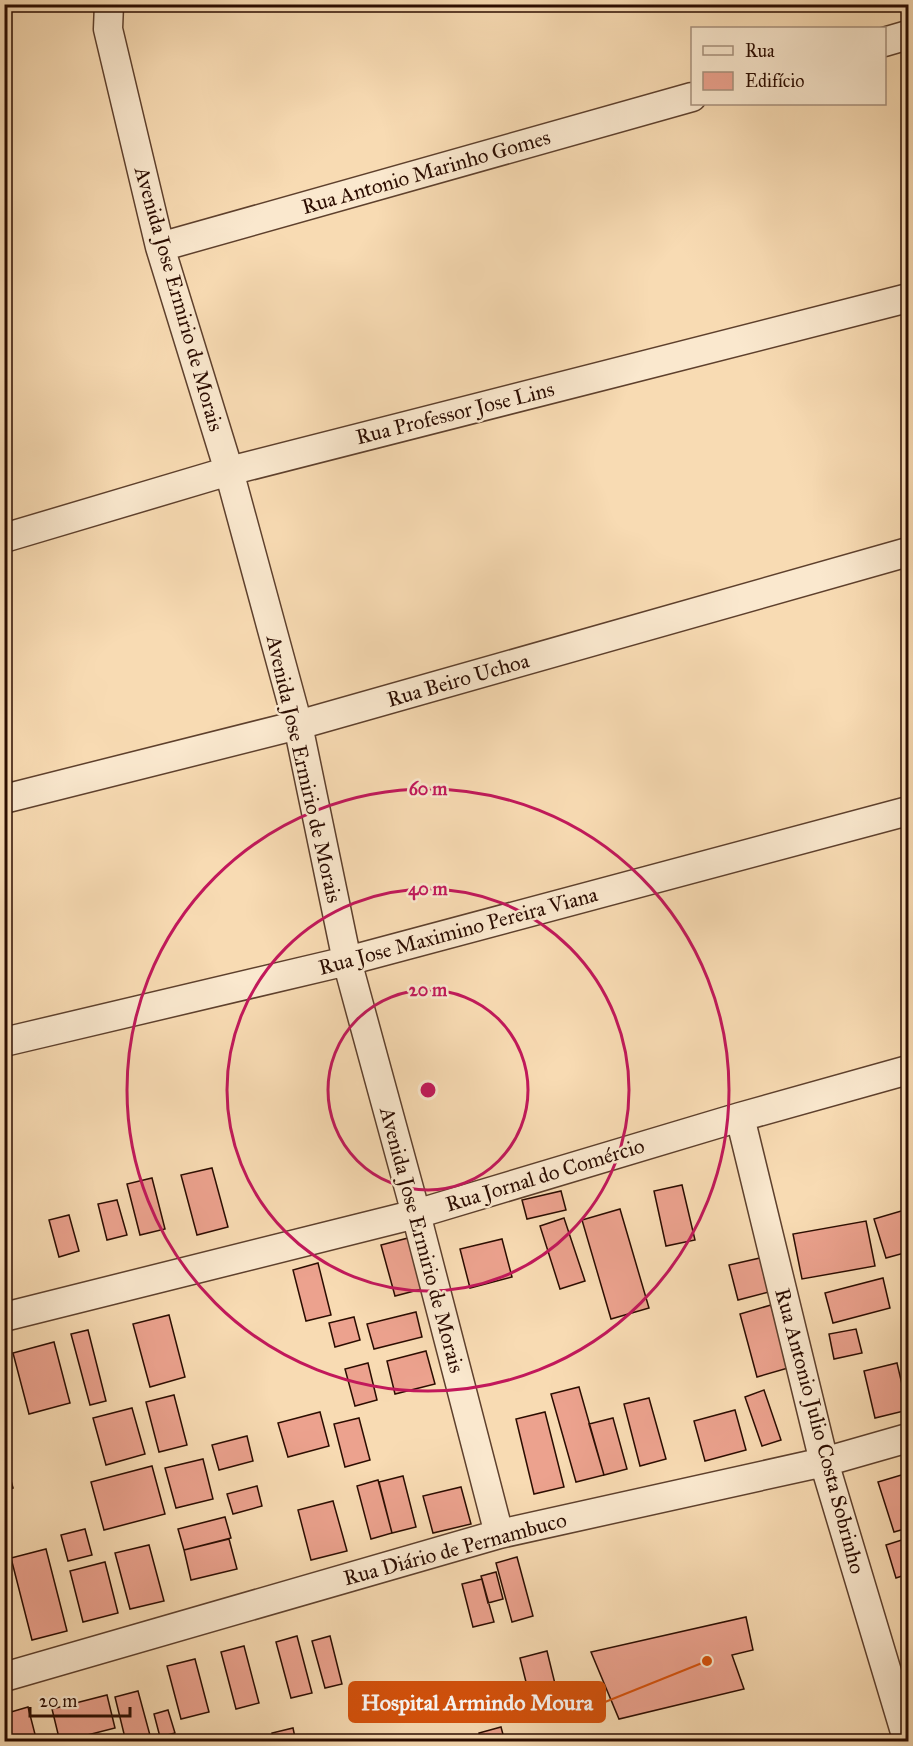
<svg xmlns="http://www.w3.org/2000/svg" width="913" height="1746" font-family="'IM FELL Great Primer',serif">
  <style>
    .building { fill: #eca28e; stroke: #2b0c00; stroke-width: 1.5 }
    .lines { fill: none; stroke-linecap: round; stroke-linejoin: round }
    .minor-casing { stroke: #5e402d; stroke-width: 31 }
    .minor { stroke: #fae8ce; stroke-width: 28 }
    .ring { fill: none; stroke: #c2185b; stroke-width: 3 }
    .labels { text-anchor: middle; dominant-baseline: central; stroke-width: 5; stroke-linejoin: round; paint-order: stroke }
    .street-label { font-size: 21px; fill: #2b0c00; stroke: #fae8ce }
    .centre { fill: #c2185b; stroke: #fae8ce; stroke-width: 3 }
    .ring-label { font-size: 18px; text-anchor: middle; font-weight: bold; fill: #c2185b; stroke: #fae8ce; stroke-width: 5; stroke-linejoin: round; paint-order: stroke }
    .leader { fill: none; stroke: #d5510b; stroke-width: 2 }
    .callout-dot { fill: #d5510b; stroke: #fae8ce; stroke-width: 2 }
    .callout { fill: #d5510b; stroke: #d5510b; stroke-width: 2 }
    .callout-label { font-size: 22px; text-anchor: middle; font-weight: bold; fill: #fff }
  </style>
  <rect width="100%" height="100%" fill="#f8dbb3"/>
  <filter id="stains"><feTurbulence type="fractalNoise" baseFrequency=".00333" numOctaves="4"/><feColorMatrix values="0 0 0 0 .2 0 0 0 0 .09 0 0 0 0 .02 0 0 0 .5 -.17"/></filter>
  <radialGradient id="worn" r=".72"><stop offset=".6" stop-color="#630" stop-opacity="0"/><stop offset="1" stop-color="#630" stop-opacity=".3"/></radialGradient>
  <path class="building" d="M212,1168L228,1227L197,1235L181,1175Z
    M152,1178L165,1229L140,1235L127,1184Z
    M682,1185L695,1240L666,1246L654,1191Z
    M561,1191L566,1210L527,1219L522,1200Z
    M117,1200L127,1235L107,1240L98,1204Z
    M620,1209L649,1308L611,1319L582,1220Z
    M908,1209V1252L886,1258L874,1219Z
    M69,1215L79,1251L59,1257L49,1220Z
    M564,1218L585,1281L560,1289L540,1226Z
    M866,1221L875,1266L802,1279L793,1234Z
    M408,1238L422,1289L395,1296L381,1245Z
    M502,1239L512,1277L470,1288L460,1249Z
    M760,1258L769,1292L738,1300L729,1265Z
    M318,1263L331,1315L306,1321L293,1270Z
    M883,1278L890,1308L833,1323L825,1293Z
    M771,1305L788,1368L757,1377L740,1314Z
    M416,1312L422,1337L374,1349L367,1324Z
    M169,1315L185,1377L150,1387L133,1324Z
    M354,1317L360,1340L335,1347L329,1323Z
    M856,1329L862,1353L834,1359L829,1334Z
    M88,1330L106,1401L90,1405L71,1334Z
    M54,1342L70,1403L29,1414L13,1353Z
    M426,1351L435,1384L395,1394L387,1361Z
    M368,1363L377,1400L355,1406L345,1369Z
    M897,1363L908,1410L875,1418L864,1371Z
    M579,1387L604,1475L576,1482L551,1394Z
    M764,1390L781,1440L762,1446L745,1397Z
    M174,1395L187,1445L159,1452L146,1402Z
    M649,1398L666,1459L640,1466L624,1404Z
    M132,1408L145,1454L106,1465L93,1418Z
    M735,1410L746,1450L705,1461L694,1421Z
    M320,1412L329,1446L288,1457L278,1423Z
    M545,1412L564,1487L534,1494L516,1419Z
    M359,1418L370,1460L345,1467L334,1424Z
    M613,1418L627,1469L604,1475L589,1424Z
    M247,1436L253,1461L219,1470L212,1445Z
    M4,1455L13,1488L4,1491Z
    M203,1459L213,1499L176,1508L165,1468Z
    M152,1466L165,1514L104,1530L91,1482Z
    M908,1473V1528L894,1532L878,1482Z
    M403,1476L416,1527L392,1533L379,1482Z
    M378,1480L392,1533L371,1539L357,1486Z
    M257,1486L262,1506L233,1514L227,1494Z
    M461,1487L471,1524L433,1533L423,1496Z
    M333,1501L347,1551L311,1560L298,1510Z
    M225,1517L231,1538L184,1550L178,1529Z
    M85,1529L92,1555L68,1561L61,1535Z
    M908,1538V1574L896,1578L886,1545Z
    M229,1539L237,1569L191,1580L184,1550Z
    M149,1545L164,1601L130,1609L115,1553Z
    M46,1549L67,1631L32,1640L11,1558Z
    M517,1557L533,1616L512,1622L496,1563Z
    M105,1562L118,1613L83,1622L70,1571Z
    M496,1572L503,1599L488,1603L481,1576Z
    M482,1579L494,1622L473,1627L462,1584Z
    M746,1617L753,1650L732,1655L744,1689L619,1719L591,1652Z
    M297,1636L312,1693L291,1698L276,1642Z
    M330,1636L342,1684L325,1688L312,1641Z
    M244,1646L259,1703L236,1709L221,1652Z
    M547,1651L556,1688L529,1694L520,1658Z
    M195,1659L209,1712L181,1719L167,1666Z
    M138,1691L151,1739L142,1742H126L115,1697Z
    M107,1695L115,1728L60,1742L52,1709Z
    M28,1707L37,1742H4V1714Z
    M168,1710L175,1733L160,1737L154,1714Z
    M501,1727L505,1742H481L479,1733Z
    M293,1728L296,1742H274L272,1733Z"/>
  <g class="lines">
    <g class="minor-casing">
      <path id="minor" d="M109,4L108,29L160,247L229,471L298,725L347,961L416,1214L499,1534
        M884,42L908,35
        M160,247L692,97
        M4,538L229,471L908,298
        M4,799L298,725L908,552
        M4,1042L347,961L908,811
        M740,1117L824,1462L908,1742
        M4,1317L416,1214L740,1117L908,1070
        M4,1677L499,1534L824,1462L908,1438"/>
    </g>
    <use href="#minor" class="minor"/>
  </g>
  <g class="ring">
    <circle cx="428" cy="1090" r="100"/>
    <circle cx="428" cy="1090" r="201"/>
    <circle cx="428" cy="1090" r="301"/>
  </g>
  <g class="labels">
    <g class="street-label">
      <text transform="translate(426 172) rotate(-16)">Rua Antonio Marinho Gomes</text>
      <text transform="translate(179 299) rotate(74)">Avenida Jose Ermirio de Morais</text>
      <text transform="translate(455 413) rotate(-14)">Rua Professor Jose Lins</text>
      <text transform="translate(458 680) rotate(-16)">Rua Beiro Uchoa</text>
      <text transform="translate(304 769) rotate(77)">Avenida Jose Ermirio de Morais</text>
      <text transform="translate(458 931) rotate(-15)">Rua Jose Maximino Pereira Viana</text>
      <text transform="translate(545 1175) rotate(-17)">Rua Jornal do Comércio</text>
      <text transform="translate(422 1240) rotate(75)">Avenida Jose Ermirio de Morais</text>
      <text transform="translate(820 1431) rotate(75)">Rua Antonio Julio Costa Sobrinho</text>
      <text transform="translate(455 1549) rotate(-15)">Rua Diário de Pernambuco</text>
    </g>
  </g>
  <circle cx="428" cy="1090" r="9" class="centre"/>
  <g class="ring-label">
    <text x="428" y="795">60 m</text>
    <text x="428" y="895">40 m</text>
    <text x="428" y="996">20 m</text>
  </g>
  <path class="leader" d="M707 1661L605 1702"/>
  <circle class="callout-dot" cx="707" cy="1661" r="6"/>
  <rect class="callout" x="349" y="1682" width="256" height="40" rx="6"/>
  <g class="callout-label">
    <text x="477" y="1710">Hospital Armindo Moura</text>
  </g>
  <rect width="913" height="1746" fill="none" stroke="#f8dbb3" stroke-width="24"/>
  <rect x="6" y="6" width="901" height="1734" fill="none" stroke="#2b0c00" stroke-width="3"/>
  <rect x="12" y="12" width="889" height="1722" fill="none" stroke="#2b0c00" stroke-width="1.5"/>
  <rect x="691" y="27" width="195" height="78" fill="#fae8ce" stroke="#a7907c" stroke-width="1.5"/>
  <rect x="703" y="46" width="30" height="9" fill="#fae8ce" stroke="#a7907c" stroke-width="1.5"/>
  <text x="745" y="57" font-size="18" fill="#2b0c00">Rua</text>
  <rect x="703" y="72" width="30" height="18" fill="#eca28e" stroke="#a7907c" stroke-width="1.5"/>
  <text x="745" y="87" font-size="18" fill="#2b0c00">Edifício</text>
  <path d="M30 1707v9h100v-9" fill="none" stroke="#2b0c00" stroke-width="3"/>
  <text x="39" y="1707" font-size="18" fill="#2b0c00" stroke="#fae8ce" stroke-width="4.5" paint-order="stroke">20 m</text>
  <rect width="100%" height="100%" filter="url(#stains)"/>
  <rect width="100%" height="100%" fill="url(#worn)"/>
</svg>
